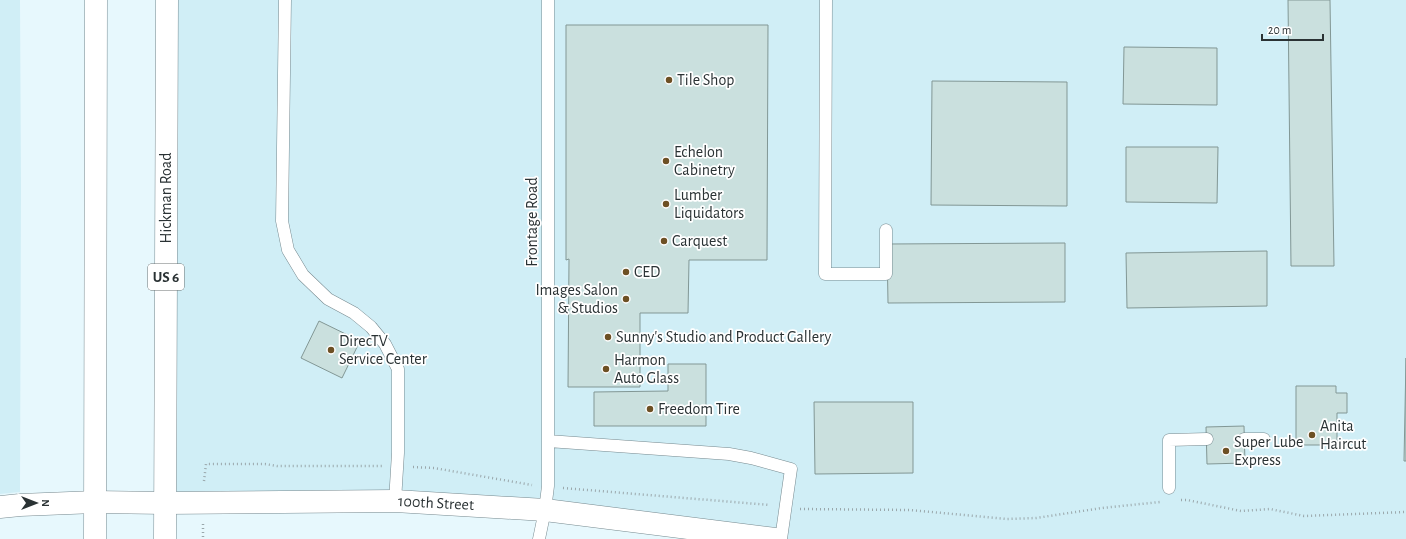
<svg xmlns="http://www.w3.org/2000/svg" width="1406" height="539" font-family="'Alegreya Sans',sans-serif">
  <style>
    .built { fill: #d0eef6 }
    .building { fill: #cae0de; stroke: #829795 }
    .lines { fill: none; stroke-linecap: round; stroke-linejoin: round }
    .lane-casing { stroke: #76898f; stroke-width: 13 }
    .secondary-casing { stroke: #76898f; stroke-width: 23 }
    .primary-casing { stroke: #76898f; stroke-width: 23 }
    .path { stroke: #9aa7ab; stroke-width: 2.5; stroke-dasharray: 1 3; stroke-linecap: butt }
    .lane { stroke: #fff; stroke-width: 12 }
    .secondary { stroke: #fff; stroke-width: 22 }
    .primary { stroke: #fff; stroke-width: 22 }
    .poi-dot { fill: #6d5024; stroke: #fff; stroke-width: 1.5 }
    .labels { text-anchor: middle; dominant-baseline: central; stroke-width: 3.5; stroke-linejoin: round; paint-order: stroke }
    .shield { fill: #fff; stroke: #6a7071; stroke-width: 1 }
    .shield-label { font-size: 15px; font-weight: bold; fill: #2a3234 }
    .poi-label { font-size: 16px; fill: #2a3234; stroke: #fff; text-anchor: start }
    .street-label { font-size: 16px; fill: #2a3234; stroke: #fff }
  </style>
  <rect width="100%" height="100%" fill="#e7f8fd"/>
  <path class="built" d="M0,0H20L21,188L20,492L0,494Z
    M167,0H1406V539H775L545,510L165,503Z"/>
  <path class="building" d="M1288,0H1330L1334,266H1291Z
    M566,25H768L767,260H689L688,313H640V387H568L569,259L566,260Z
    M1124,47L1217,48V105L1123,104Z
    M932,81L1067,82V206L931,205Z
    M1126,147H1218L1217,203L1126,202Z
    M1065,243V302L888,303L887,244Z
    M1267,251V306L1127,308L1126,253Z
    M319,321L360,341L342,378L301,358Z
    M1406,358V461H1404Z
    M668,364H706V426H594V392L668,391Z
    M1296,386H1336V393H1347V413H1337V445H1296Z
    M814,402H913V473L815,474Z
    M1244,426L1245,463L1207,464L1206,427Z"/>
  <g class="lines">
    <g class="lane-casing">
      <path id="lane" d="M285,0L282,221L288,250L303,275L328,299L354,313L371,327L385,344L398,369V453L395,501
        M826,0L825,274H886V230
        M1244,439H1264
        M548,441L729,454L751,458L791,469L781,539
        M1169,488V440L1207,439
        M539,539L545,510L548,486V0"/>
    </g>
    <g class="secondary-casing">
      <path id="secondary" d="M0,507L20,505L95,502L165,503L395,501L545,510L775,539"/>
    </g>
    <g class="primary-casing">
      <path id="primary" d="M95,539L96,0
        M165,539L167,0"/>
    </g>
    <path class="path" d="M413,467L434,468L532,485
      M204,481L206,464H265L277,466H382
      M563,488L770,505
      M1181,500H1187L1241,511L1270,509L1304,516L1406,512
      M800,509L910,510L1007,519L1036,518L1102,508L1160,502
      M203,524V539"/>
    <use href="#lane" class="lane"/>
    <use href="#secondary" class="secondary"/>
    <use href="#primary" class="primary"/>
  </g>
  <g class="poi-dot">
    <circle cx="669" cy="80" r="4"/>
    <circle cx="666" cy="161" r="4"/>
    <circle cx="666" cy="204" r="4"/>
    <circle cx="664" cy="241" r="4"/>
    <circle cx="626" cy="272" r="4"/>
    <circle cx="626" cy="299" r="4"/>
    <circle cx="608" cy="337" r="4"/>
    <circle cx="331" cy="350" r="4"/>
    <circle cx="606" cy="369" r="4"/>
    <circle cx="650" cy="409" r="4"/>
    <circle cx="1312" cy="435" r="4"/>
    <circle cx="1226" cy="451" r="4"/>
  </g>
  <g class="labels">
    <rect class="shield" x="148" y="264" width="36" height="26" rx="3"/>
    <g class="shield-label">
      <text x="166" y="277">US 6</text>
    </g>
    <g class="poi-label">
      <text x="677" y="80">Tile Shop</text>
      <text x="674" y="152">Echelon<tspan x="674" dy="18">Cabinetry</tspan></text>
      <text x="674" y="195">Lumber<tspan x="674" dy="18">Liquidators</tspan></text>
      <text x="672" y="241">Carquest</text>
      <text x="634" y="272">CED</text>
      <text x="618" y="290" text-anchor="end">Images Salon<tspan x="618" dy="18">&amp; Studios</tspan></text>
      <text x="616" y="337">Sunny's Studio and Product Gallery</text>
      <text x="339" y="341">DirecTV<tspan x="339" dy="18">Service Center</tspan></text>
      <text x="614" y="360">Harmon<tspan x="614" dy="18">Auto Glass</tspan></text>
      <text x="658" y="409">Freedom Tire</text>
      <text x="1320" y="426">Anita<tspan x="1320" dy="18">Haircut</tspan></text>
      <text x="1234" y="442">Super Lube<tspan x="1234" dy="18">Express</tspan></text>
    </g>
    <g class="street-label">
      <text transform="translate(166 198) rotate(-90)">Hickman Road</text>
      <text transform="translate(532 222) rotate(-90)">Frontage Road</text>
      <text transform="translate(436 503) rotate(3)">100th Street</text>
    </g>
  </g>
  <g transform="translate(36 503) rotate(90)" stroke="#ffffff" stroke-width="3" paint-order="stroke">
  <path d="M0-3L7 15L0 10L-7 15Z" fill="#2a3234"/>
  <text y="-6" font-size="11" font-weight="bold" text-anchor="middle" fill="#2a3234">N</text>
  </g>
  <path d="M1262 34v6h61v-6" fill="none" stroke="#2a3234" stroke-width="2"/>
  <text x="1268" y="34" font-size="12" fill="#2a3234" stroke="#ffffff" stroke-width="3" paint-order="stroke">20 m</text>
</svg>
